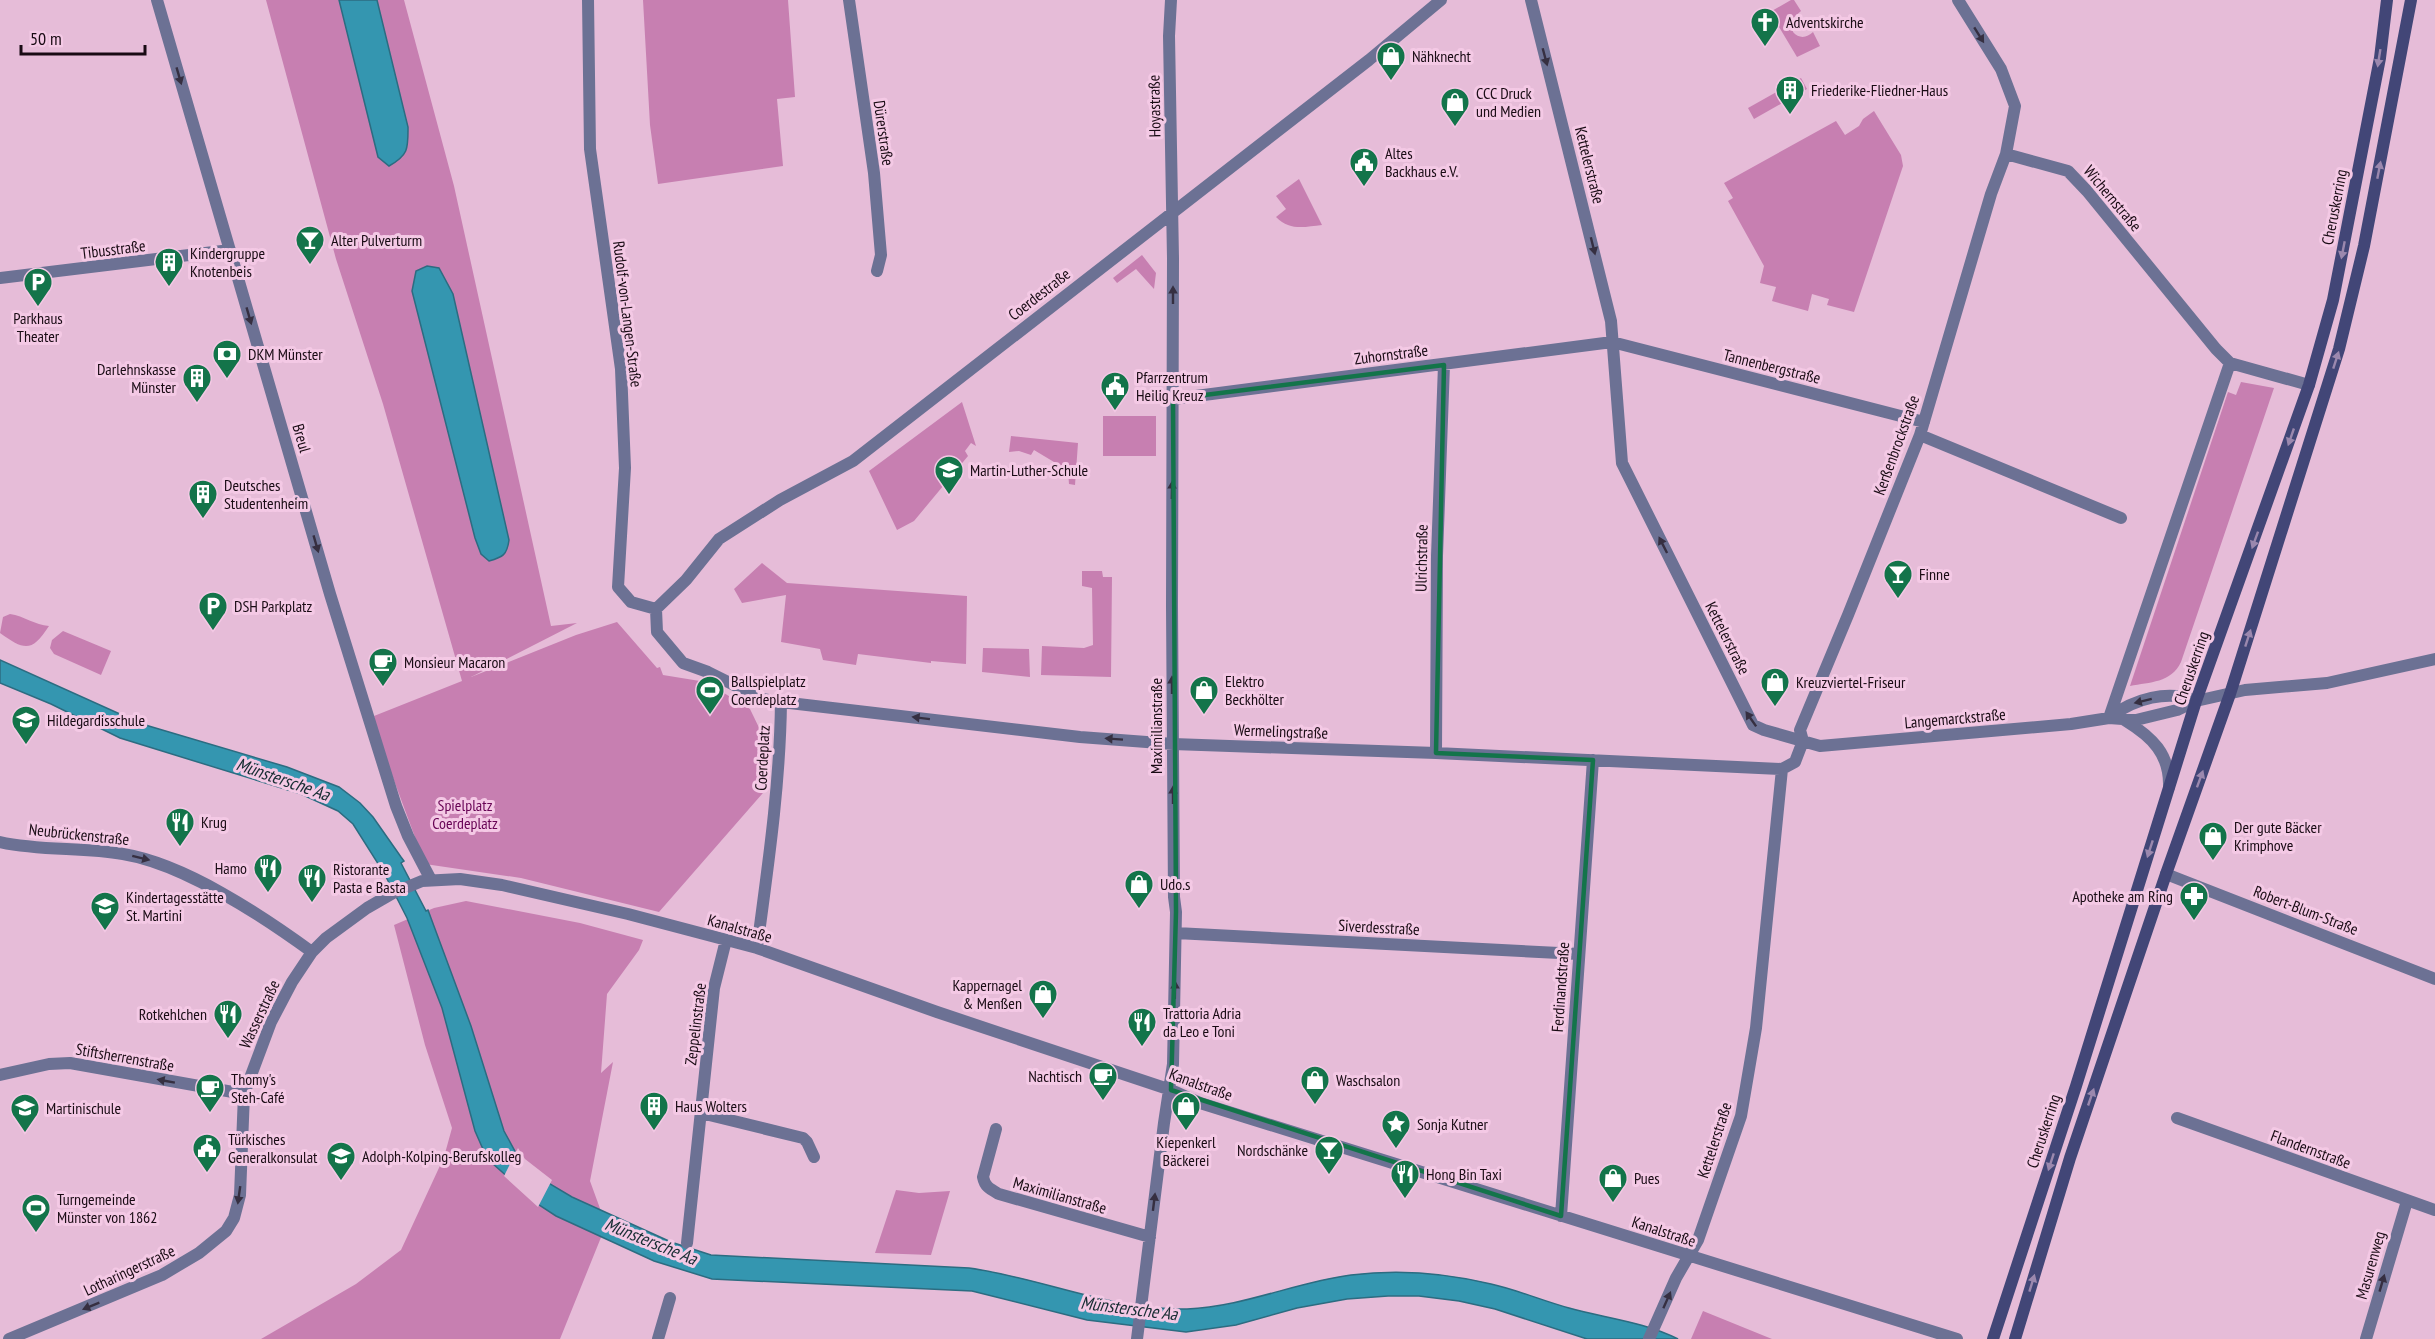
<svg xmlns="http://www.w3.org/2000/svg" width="2435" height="1339" font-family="'PT Sans Narrow',sans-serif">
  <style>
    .green { fill: #c77fb1 }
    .water { fill: #3496b0; stroke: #2c6c81; stroke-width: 1.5 }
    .pier { fill: #e6bcd8 }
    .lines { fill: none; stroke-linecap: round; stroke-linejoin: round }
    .minor { stroke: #6c7194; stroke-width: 12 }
    .secondary { stroke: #424677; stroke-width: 12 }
    .oneway { fill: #362f41 }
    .oneway2 { fill: #9b88ae }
    .marked { fill: none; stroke: #13744a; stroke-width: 4.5; stroke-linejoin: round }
    .labels { text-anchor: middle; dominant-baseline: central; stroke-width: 6; stroke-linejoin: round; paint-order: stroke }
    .poi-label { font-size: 16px; fill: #190b14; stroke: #f4c9e5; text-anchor: start }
    .street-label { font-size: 16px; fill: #190b14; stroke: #f4c9e5 }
    .park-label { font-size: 16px; fill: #670354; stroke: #f4c9e5 }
    .water-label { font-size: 18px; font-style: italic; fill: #172d33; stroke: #f4c9e5 }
  </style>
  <rect width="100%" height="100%" fill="#e6bcd8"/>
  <path class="green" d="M266,0H404L454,186L551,626L577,623L471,677L576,635L617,622L657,668L660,667L663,675L706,682L750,709L765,740L769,786L659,912L521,878L425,864L379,740L374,716L462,681L383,404L336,259Z
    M643,0H788L795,97L777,99L783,166L658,184L650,125Z
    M1791,0H1794L1801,11L1791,20L1793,32C1799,39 1807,38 1813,32L1820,46L1797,57L1770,12Z
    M1801,78L1807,89L1754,119L1748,108Z
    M1874,111L1901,155L1903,166L1854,312L1827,305L1829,299L1812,294L1808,311L1772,301L1776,287L1760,283L1764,266L1728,201L1733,198L1724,183L1836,121L1845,135L1859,126L1863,119Z
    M1299,179L1322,225C1304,227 1290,231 1276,217L1286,209L1276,196Z
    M1142,255L1156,273L1154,289L1136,269L1117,283L1113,278Z
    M2241,382L2274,388L2181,662C2171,683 2150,682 2130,686L2228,392L2236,395Z
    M962,402L976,446L971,443L965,451L968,456L914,521L897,530L869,471Z
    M1103,416H1156V456H1103Z
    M1011,436L1078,443L1075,485L1069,484L1068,471L1055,466L1054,462L1034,450L1031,455L1019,451L1009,452Z
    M762,563L787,583L967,596L966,664L931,661V663L858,654L856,665L823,660L820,649L781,642L786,595L742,603L734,589Z
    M1082,571H1102L1103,577H1112L1111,677L1041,675L1042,646L1084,648L1093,645L1092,588L1082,586Z
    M10,614C24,616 35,625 49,626C32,652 25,651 0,633L3,617Z
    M63,631L111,651L101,675L54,654L50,648L52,640Z
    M983,648L1029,649L1030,677L982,672Z
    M466,901L580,923L643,940L639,950L607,994L601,1073L613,1062L590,1181L606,1225L560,1339H261L356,1284L401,1250L444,1157L452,1128L425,1045L394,925L434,908Z
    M896,1190L919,1193L950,1191L931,1255L875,1253Z
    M1703,1311L1772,1339H1691Z"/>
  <path class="water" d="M339,0H377L408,127C408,148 409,155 389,166L378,157Z
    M427,266L439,268L453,294L509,540C507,555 503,557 489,561L481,554L475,538L412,291L416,271Z
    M0,660L142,724L287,767L339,787L360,803L373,817L401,857L404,861L401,863L426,911L428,910L471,1026L504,1131L516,1153L550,1184L572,1197L671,1242L711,1255L969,1268C1042,1278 1112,1311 1187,1309C1243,1307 1296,1282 1351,1275C1398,1269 1446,1273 1491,1284C1518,1290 1543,1301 1569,1308C1605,1318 1645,1322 1678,1339H1587L1495,1309L1459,1301L1419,1296H1388L1347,1299L1297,1308L1236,1325L1186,1332L1087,1320L972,1291L712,1279L654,1261L556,1216L539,1205L492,1163L482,1147L475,1131L442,1008L407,918L384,873L353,824L338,811L301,794L120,738L51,704L0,683Z"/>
  <path class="pier" d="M518,1148L525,1159L552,1180L538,1207L504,1176Z"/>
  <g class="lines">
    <path class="minor" d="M157,0L330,594L396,806L408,836L431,880
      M588,0L590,149L621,369L625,468L618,587L631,602L656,609
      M849,0L874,173L881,255L877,271
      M1531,0L1611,321L1622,463L1753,725L1764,730L1820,746L2071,724L2109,718L2136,720L2177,710L2196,701L2245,690L2327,683L2435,659
      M2006,154L2068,171L2087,191L2216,349L2230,363L2309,385
      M0,278L230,250
      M1173,399L1612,342L1924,422
      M1920,435L2121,518
      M656,609L686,580L719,539L780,500L853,461L1369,60L1441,0
      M656,609L657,632L683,663L708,672L762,699L781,702C780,785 768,866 757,948
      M781,702L1080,737L1173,744L1436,753L1782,769
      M2110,717C2134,699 2168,689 2196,701
      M2109,718L2230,363
      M2126,721C2152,737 2170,754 2169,787
      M1803,741L1800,730L1848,615L1920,435L1991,194L2006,154L2015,106L2001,69L1958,0
      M1436,753L1437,556L1444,365
      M1782,769L1795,762L1803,741
      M0,842C40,851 82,847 123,854C185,864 261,915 312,952
      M2166,874L2435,979
      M1176,933L1579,954
      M0,1075L49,1064L70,1063L244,1094
      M701,1113L803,1138L807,1142L814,1157
      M2177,1118L2435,1210
      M996,1129L983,1177C985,1187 990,1189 999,1194L1150,1237
      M1561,1216L1593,760
      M687,1243L714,988L726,940
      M9,1339L162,1275L199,1253L226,1231L234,1218L240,1195L244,1094L271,1022L292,982L312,952L326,938L367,908L393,893L422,881L460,879L502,885L628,914L757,948L937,1012L1171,1090L1200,1103C1452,1182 1704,1262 1957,1339
      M658,1339L670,1298
      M1137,1339L1164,1123L1173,1064L1176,912L1174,897L1172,606L1173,258L1169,36L1171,0
      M1649,1339L1676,1278L1698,1240L1741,1116L1756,1028L1782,769
      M2366,1339L2407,1201"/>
    <path class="secondary" d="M1993,1339L2076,1086L2196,701L2309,385L2333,300L2380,58L2387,0
      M2015,1339L2070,1158L2166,874L2230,694L2339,349L2364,246L2411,0"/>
  </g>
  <defs><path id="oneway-solid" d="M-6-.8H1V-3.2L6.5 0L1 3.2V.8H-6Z" transform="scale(1.5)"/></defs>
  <g class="oneway">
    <use href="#oneway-solid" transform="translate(1979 35) rotate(58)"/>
    <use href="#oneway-solid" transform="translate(1545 57) rotate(75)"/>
    <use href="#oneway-solid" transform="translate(179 76) rotate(74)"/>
    <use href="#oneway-solid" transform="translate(1593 246) rotate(76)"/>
    <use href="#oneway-solid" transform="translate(1173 295) rotate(-90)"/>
    <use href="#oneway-solid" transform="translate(249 316) rotate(74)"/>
    <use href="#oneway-solid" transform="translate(1172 490) rotate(-89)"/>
    <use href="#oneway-solid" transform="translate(316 544) rotate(74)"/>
    <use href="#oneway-solid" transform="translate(1663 545) rotate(-117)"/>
    <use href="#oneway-solid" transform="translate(1172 685) rotate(-90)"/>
    <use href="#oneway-solid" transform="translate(2143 701) rotate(166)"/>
    <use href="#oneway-solid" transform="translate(921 718) rotate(-173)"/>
    <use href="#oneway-solid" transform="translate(1751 719) rotate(-125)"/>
    <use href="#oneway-solid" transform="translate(1114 739) rotate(-176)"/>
    <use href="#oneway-solid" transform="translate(1173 795) rotate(-90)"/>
    <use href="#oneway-solid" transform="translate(141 858) rotate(14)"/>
    <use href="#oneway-solid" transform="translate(1175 990) rotate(-89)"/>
    <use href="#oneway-solid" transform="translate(166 1081) rotate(-170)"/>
    <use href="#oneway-solid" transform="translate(239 1195) rotate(98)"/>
    <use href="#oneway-solid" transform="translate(1154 1202) rotate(-83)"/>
    <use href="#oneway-solid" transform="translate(2382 1283) rotate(-74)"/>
    <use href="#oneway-solid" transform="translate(1667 1300) rotate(-66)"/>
    <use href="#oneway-solid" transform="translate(91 1306) rotate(158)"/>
  </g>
  <g class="oneway2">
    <use href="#oneway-solid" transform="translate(2379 58) rotate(99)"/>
    <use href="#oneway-solid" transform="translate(2379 170) rotate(-79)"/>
    <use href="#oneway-solid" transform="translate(2343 250) rotate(101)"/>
    <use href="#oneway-solid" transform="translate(2336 360) rotate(-72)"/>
    <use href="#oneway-solid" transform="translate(2291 437) rotate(109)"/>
    <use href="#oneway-solid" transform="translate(2255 540) rotate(110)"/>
    <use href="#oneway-solid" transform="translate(2248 638) rotate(-72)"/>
    <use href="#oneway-solid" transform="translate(2200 779) rotate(-70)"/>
    <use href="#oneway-solid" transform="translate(2150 849) rotate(108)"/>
    <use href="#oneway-solid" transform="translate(2091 1097) rotate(-71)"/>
    <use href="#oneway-solid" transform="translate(2051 1162) rotate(108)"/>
    <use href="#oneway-solid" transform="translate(2032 1283) rotate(-73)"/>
  </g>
  <path class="marked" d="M1444,365L1436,753L1593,760L1561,1216L1171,1090L1176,912L1173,399Z"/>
  <defs>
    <g id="church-pin" transform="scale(1.5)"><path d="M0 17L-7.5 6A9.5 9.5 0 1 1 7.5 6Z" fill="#13744a" stroke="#f4c9e5"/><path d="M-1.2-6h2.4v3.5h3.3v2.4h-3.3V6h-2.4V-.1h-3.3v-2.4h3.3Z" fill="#fff"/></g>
    <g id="shop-pin" transform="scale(1.5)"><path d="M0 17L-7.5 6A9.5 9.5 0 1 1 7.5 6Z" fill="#13744a" stroke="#f4c9e5"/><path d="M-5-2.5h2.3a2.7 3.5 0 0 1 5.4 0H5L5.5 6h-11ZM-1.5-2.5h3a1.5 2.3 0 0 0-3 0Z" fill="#fff"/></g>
    <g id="building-pin" transform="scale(1.5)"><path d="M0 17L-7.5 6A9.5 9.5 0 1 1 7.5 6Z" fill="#13744a" stroke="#f4c9e5"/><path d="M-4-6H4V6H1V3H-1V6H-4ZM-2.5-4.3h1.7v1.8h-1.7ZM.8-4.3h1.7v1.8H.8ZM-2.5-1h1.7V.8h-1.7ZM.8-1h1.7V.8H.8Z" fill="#fff"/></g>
    <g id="civic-pin" transform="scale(1.5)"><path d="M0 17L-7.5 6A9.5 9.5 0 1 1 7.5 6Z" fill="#13744a" stroke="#f4c9e5"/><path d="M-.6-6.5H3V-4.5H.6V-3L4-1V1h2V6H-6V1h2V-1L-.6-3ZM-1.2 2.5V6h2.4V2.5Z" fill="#fff"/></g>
    <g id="bar-pin" transform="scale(1.5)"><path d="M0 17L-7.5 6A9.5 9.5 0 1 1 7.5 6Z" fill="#13744a" stroke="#f4c9e5"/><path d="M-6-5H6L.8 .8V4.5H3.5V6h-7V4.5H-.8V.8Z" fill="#fff"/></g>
    <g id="parking-pin" transform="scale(1.5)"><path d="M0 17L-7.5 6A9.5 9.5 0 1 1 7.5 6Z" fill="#13744a" stroke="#f4c9e5"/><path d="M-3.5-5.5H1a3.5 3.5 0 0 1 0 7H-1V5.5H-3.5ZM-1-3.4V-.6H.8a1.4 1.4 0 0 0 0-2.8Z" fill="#fff"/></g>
    <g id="bank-pin" transform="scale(1.5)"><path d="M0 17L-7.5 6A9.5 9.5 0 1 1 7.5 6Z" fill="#13744a" stroke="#f4c9e5"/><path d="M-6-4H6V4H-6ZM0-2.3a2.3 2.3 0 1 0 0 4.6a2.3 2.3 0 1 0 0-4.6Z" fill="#fff"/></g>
    <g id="school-pin" transform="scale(1.5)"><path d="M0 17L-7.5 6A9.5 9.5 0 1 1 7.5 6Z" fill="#13744a" stroke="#f4c9e5"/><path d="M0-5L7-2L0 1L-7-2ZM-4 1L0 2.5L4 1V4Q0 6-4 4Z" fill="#fff"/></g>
    <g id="cafe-pin" transform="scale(1.5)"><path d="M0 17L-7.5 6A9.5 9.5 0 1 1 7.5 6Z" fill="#13744a" stroke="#f4c9e5"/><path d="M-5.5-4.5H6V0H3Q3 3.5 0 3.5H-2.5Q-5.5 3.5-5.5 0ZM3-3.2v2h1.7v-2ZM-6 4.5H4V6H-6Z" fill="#fff"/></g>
    <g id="stadium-pin" transform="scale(1.5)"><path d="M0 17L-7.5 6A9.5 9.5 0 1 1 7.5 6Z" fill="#13744a" stroke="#f4c9e5"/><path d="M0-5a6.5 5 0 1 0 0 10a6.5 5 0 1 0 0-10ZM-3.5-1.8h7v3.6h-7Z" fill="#fff"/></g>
    <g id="restaurant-pin" transform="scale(1.5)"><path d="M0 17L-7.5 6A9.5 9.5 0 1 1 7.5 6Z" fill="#13744a" stroke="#f4c9e5"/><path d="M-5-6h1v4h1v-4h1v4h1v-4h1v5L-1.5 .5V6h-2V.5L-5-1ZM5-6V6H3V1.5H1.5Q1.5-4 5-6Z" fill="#fff"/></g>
    <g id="pharmacy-pin" transform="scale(1.5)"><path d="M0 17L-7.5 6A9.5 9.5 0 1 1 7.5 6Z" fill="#13744a" stroke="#f4c9e5"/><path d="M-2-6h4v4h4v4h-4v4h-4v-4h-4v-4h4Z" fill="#fff"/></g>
    <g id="sight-pin" transform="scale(1.5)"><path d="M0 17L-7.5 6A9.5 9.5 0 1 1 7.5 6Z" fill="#13744a" stroke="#f4c9e5"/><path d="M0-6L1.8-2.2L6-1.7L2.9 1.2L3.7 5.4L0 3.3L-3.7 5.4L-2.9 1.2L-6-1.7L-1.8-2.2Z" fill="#fff"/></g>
  </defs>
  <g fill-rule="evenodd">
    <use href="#church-pin" x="1765" y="22"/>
    <use href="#shop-pin" x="1391" y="56"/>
    <use href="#building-pin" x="1790" y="90"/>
    <use href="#shop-pin" x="1455" y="102"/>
    <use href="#civic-pin" x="1364" y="162"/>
    <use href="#bar-pin" x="310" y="240"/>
    <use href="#building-pin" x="169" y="262"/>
    <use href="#parking-pin" x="38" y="282"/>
    <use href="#bank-pin" x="227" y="354"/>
    <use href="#building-pin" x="197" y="378"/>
    <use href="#civic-pin" x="1115" y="386"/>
    <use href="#school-pin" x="949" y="470"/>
    <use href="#building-pin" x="203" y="494"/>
    <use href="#bar-pin" x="1898" y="574"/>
    <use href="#parking-pin" x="213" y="606"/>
    <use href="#cafe-pin" x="383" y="662"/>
    <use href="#shop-pin" x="1775" y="682"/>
    <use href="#stadium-pin" x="710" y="690"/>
    <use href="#shop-pin" x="1204" y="690"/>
    <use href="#school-pin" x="26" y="720"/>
    <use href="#restaurant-pin" x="180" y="822"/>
    <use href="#shop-pin" x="2213" y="836"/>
    <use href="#restaurant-pin" x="268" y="868"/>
    <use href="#restaurant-pin" x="312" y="878"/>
    <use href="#shop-pin" x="1139" y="884"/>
    <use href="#pharmacy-pin" x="2194" y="896"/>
    <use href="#school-pin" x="105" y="906"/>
    <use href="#shop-pin" x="1043" y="994"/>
    <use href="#restaurant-pin" x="228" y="1014"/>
    <use href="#restaurant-pin" x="1142" y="1022"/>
    <use href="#cafe-pin" x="1103" y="1076"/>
    <use href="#shop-pin" x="1315" y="1080"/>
    <use href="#cafe-pin" x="210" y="1088"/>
    <use href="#building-pin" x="654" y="1106"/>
    <use href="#shop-pin" x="1186" y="1106"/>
    <use href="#school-pin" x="25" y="1108"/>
    <use href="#sight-pin" x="1396" y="1124"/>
    <use href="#civic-pin" x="207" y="1148"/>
    <use href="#bar-pin" x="1329" y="1150"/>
    <use href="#school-pin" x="341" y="1156"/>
    <use href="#restaurant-pin" x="1405" y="1174"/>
    <use href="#shop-pin" x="1613" y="1178"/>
    <use href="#stadium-pin" x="36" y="1208"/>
  </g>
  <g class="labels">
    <g class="poi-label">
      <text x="1786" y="22">Adventskirche</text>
      <text x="1412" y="56">Nähknecht</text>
      <text x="1811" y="90">Friederike-Fliedner-Haus</text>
      <text x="1476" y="93">CCC Druck<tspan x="1476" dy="18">und Medien</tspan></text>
      <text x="1385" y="153">Altes<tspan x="1385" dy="18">Backhaus e.V.</tspan></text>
      <text x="331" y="240">Alter Pulverturm</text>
      <text x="190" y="253">Kindergruppe<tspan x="190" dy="18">Knotenbeis</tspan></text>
      <text x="38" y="318" text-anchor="middle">Parkhaus<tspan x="38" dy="18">Theater</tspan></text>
      <text x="248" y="354">DKM Münster</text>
      <text x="176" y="369" text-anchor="end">Darlehnskasse<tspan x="176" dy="18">Münster</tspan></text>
      <text x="1136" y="377">Pfarrzentrum<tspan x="1136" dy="18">Heilig Kreuz</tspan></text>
      <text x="970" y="470">Martin-Luther-Schule</text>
      <text x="224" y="485">Deutsches<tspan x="224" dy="18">Studentenheim</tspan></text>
      <text x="1919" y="574">Finne</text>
      <text x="234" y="606">DSH Parkplatz</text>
      <text x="404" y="662">Monsieur Macaron</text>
      <text x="731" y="681">Ballspielplatz<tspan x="731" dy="18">Coerdeplatz</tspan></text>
      <text x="1225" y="681">Elektro<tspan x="1225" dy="18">Beckhölter</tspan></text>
      <text x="1796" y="682">Kreuzviertel-Friseur</text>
      <text x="47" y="720">Hildegardisschule</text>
      <text x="201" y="822">Krug</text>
      <text x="2234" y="827">Der gute Bäcker<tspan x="2234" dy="18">Krimphove</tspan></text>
      <text x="247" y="868" text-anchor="end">Hamo</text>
      <text x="333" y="869">Ristorante<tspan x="333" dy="18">Pasta e Basta</tspan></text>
      <text x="1160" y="884">Udo.s</text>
      <text x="2173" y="896" text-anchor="end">Apotheke am Ring</text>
      <text x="126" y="897">Kindertagesstätte<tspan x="126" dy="18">St. Martini</tspan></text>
      <text x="1022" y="985" text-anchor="end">Kappernagel<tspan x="1022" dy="18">&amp; Menßen</tspan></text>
      <text x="1163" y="1013">Trattoria Adria<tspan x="1163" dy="18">da Leo e Toni</tspan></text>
      <text x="207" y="1014" text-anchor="end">Rotkehlchen</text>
      <text x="1082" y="1076" text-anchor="end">Nachtisch</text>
      <text x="231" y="1079">Thomy's<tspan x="231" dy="18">Steh-Café</tspan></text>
      <text x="1336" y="1080">Waschsalon</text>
      <text x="675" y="1106">Haus Wolters</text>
      <text x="46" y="1108">Martinischule</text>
      <text x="1417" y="1124">Sonja Kutner</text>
      <text x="228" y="1139">Türkisches<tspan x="228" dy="18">Generalkonsulat</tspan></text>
      <text x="1186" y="1142" text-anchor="middle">Kiepenkerl<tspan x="1186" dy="18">Bäckerei</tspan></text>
      <text x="1308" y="1150" text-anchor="end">Nordschänke</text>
      <text x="362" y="1156">Adolph-Kolping-Berufskolleg</text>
      <text x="1426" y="1174">Hong Bin Taxi</text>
      <text x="1634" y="1178">Pues</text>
      <text x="57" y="1199">Turngemeinde<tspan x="57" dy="18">Münster von 1862</tspan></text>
    </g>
    <g class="street-label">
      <text transform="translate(1154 106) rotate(-91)">Hoyastraße</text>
      <text transform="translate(884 133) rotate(82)">Dürerstraße</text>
      <text transform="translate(1590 165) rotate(76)">Kettelerstraße</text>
      <text transform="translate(2113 198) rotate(50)">Wichernstraße</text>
      <text transform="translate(2334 207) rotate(-79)">Cheruskerring</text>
      <text transform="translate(113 249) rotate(-7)">Tibusstraße</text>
      <text transform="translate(1039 294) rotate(-38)">Coerdestraße</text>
      <text transform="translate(628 314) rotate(83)">Rudolf-von-Langen-Straße</text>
      <text transform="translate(1391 354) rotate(-7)">Zuhornstraße</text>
      <text transform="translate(1772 366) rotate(14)">Tannenbergstraße</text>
      <text transform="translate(302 438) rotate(74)">Breul</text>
      <text transform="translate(1896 445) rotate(-70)">Kerßenbrockstraße</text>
      <text transform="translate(1421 558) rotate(-89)">Ulrichstraße</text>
      <text transform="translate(1728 638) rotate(63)">Kettelerstraße</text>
      <text transform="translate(2191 668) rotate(-71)">Cheruskerring</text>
      <text transform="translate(1955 718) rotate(-5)">Langemarckstraße</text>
      <text transform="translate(1156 726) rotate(-90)">Maximilianstraße</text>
      <text transform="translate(1281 731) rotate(2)">Wermelingstraße</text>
      <text transform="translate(762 758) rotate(-87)">Coerdeplatz</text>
      <text transform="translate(79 834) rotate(6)">Neubrückenstraße</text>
      <text transform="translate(2306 910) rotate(21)">Robert-Blum-Straße</text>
      <text transform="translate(1379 927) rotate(3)">Siverdesstraße</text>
      <text transform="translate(740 928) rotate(16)">Kanalstraße</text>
      <text transform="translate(1560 987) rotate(-86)">Ferdinandstraße</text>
      <text transform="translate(259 1014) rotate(-65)">Wasserstraße</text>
      <text transform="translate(695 1024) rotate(-83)">Zeppelinstraße</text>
      <text transform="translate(125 1057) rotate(10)">Stiftsherrenstraße</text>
      <text transform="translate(1201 1084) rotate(20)">Kanalstraße</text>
      <text transform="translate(2043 1131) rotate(-72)">Cheruskerring</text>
      <text transform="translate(1714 1140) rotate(-72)">Kettelerstraße</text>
      <text transform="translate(2311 1149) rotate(20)">Flandernstraße</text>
      <text transform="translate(1060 1195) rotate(16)">Maximilianstraße</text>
      <text transform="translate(1664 1231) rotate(18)">Kanalstraße</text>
      <text transform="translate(2370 1265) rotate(-74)">Masurenweg</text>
      <text transform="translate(129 1270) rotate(-25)">Lotharingerstraße</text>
    </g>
    <g class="park-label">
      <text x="465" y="805">Spielplatz<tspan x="465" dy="18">Coerdeplatz</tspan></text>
    </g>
    <g class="water-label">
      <text transform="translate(283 779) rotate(19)">Münstersche Aa</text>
      <text transform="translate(651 1241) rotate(22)">Münstersche Aa</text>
      <text transform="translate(1129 1308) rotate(7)">Münstersche Aa</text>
    </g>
  </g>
  <path d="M21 45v9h124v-9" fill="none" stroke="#190b14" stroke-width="3"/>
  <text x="30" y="45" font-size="18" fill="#190b14" stroke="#f4c9e5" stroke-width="4.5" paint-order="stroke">50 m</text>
</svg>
